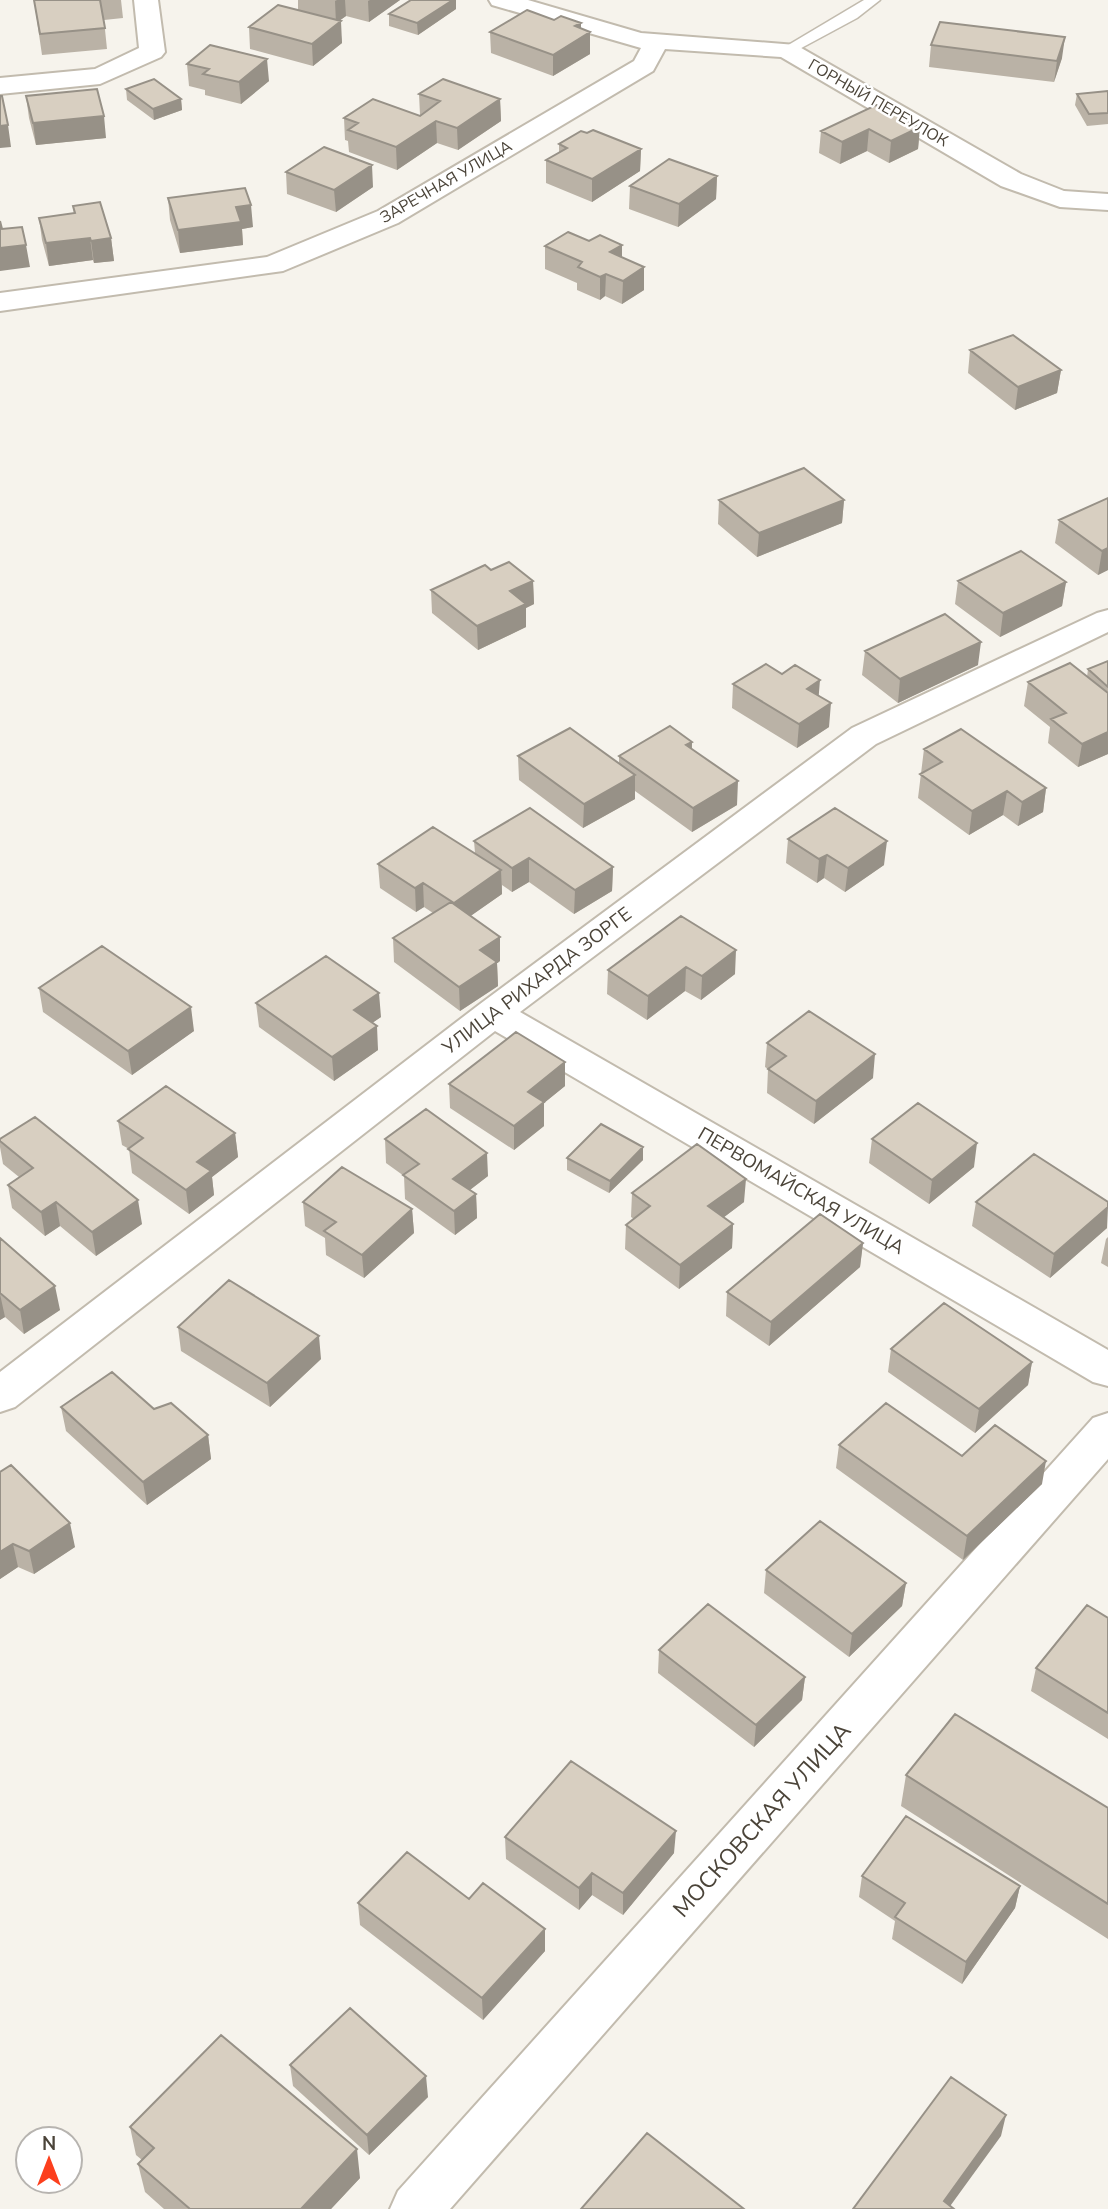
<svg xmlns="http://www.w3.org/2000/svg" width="1108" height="2209" font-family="'Nunito Sans',sans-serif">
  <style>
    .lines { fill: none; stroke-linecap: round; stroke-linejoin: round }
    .service-casing { stroke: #c2bbae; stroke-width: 3 }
    .minor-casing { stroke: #c2bbae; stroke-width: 4 }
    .service { fill: #fff; fill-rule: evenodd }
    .minor { fill: #fff; fill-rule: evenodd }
    .wall { fill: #bab2a6 }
    .shaded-wall { fill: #979187 }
    .building { fill: #d8cfc1; stroke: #979187; stroke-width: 2 }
    .labels { text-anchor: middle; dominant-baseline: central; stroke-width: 5; stroke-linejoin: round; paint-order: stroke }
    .far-street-label { font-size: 16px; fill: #4b4439; stroke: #fff }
    .street-label { font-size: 19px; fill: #4b4439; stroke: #fff }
    .near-street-label { font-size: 23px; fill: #4b4439; stroke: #fff }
  </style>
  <rect width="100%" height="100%" fill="#f6f3ec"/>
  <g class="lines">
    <g class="service-casing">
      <path id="service" d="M864,0H880L857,18L792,53H782L780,50Z"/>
    </g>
    <g class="minor-casing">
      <path id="minor" d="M134,0H158L165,52L161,57L100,84L0,94V78L95,69L139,48Z
        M489,0H528L641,33L796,45L1021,174L1064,191L1108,194V210L1060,207L1001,186L781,57L665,49L653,71L398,223L283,271L0,311V293L267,257L378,211L634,61L641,48L492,5Z
        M1108,610V632L876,744L520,1012L1108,1350V1386L1093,1382L495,1031L15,1407L0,1412V1372L480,1004L852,728L1097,613Z
        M1108,1413V1459L450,2209H390L398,2191L1093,1418Z"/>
    </g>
    <use href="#service" class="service"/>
    <use href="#minor" class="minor"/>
  </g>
  <path class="wall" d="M34,0H121L123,18L104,20L107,49L42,55Z
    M298,0H400L369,22L346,16L339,21L342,43L313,66L250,49L249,27L298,10Z
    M411,0H456V9L418,35L389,26V14Z
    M581,28L590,54L553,76L491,53L490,32Z
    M931,45L1062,58L1054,82L929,67Z
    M187,64L269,81L241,104L205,95V90L189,86Z
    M126,89L181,99L182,110L154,120L127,100Z
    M1108,91V124L1087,126L1075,105L1077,94Z
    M419,94L500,99L501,121L458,150L437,143L397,170L349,152L348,141L345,140L344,118L420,115Z
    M26,96L106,138L36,145L29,118Z
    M920,127L918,149L889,163L867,151L840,164L819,153L821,131Z
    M587,133L641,149L640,171L592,202L546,183V160L559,153V144Z
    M286,172L373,187L336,212L287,194Z
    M717,176L716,199L678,227L629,209L630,186Z
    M168,198L253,227L242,229L243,245L180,253L170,220Z
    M73,206L111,238L114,261L94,263L93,260L49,266L42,240L39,218L74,214Z
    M589,241L622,245V258L644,290L622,304L605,296L600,300L577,290V283L545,269V246Z
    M970,350L1061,370L1057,393L1015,410L968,373Z
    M1108,498V570L1098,575L1055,543L1059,520Z
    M719,500H844L842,523L757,557L718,524Z
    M491,570L533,581L534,604L526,608V627L478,650L432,613L431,590Z
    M958,581L1066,582L1062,606L1000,637L955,604Z
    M865,651L978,665L898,703L862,675Z
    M1108,661V754L1078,767L1048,743L1050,727L1024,706L1028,682L1087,677L1088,669Z
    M733,684L819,696L829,727L797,748L732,708Z
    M692,742V749L737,805L692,832L635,791V799L583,828L519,780L518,756L619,763V756Z
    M924,749L1046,788L1043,812L1018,826L1003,815L969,835L918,798Z
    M788,839L884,865L845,892L824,878L817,883L786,863Z
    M474,841L613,867L612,891L574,914L529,882L512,892L502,885V894L470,916L500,937V961L497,963L498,986L460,1011L394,962L393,938L433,913L424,907L416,912L380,888L378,864L475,853Z
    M681,916L735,974L701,1000L685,991L647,1020L607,994L608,970Z
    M39,988L194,1031L132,1075L43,1012Z
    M256,1003L381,1017L372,1023L378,1050L334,1081L259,1027Z
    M767,1043L873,1078L814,1124L767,1093L768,1069L765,1067Z
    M449,1084L565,1086L544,1103V1126L514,1150L450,1108Z
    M118,1121L235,1133L238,1157L212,1177L214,1195L189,1214L132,1173L129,1149L122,1145Z
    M0,1139L142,1224L96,1256L60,1226L45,1236L12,1208L8,1185L19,1177L3,1164L0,1147Z
    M385,1139L488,1176L470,1190L476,1194L477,1218L455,1235L405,1199L404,1176L386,1163Z
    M872,1139L974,1167L929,1204L869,1163Z
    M567,1158L643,1160L609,1193L567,1170Z
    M632,1193L744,1202L724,1217L733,1224L732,1248L679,1289L625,1249L626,1225L634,1219L631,1217Z
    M303,1202L412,1209L414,1233L364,1278L326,1255L325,1238L305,1226Z
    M976,1202L1107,1228L1050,1278L972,1226Z
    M1108,1237V1267L1101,1263L1106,1239Z
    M0,1238L60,1310L24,1334L5,1317L0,1320Z
    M863,1243L860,1267L769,1346L726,1316L727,1292Z
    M178,1327L321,1359L270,1407L181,1351Z
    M891,1349L1032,1362L1028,1385L975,1433L888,1372Z
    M61,1407L154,1409L208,1435L211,1459L147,1505L66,1431Z
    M839,1445L1042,1484L963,1560L836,1468Z
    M0,1472L75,1547L34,1574L18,1567L0,1579Z
    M766,1570L906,1583L902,1606L849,1657L764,1593Z
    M1108,1618V1739L1031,1691L1036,1668Z
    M659,1650L805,1677L802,1700L754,1747L658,1673Z
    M906,1775L1108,1808V1939L901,1806Z
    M505,1837L674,1853L623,1915L592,1895L579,1910L506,1859Z
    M862,1876L1020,1886L1015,1908L962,1984L892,1939L895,1921L859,1897Z
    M469,1899L545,1929V1951L483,2020L360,1925L358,1903Z
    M290,2065L428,2097L369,2155L293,2086Z
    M130,2127L360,2178L331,2209H164L145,2192L138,2164L142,2160L136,2155Z"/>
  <path class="shaded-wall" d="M337,0H345L346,16L336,23L335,1Z
    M370,0H400L369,22L368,1Z
    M453,0H456V9L418,35L417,23Z
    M341,21L342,43L313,66L312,44Z
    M581,23V38L590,32V54L553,76V55L575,26Z
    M1065,37L1062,58L1054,82L1057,61Z
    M267,59L269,81L241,104L239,82Z
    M181,99L182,110L154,120L153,109Z
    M500,99L501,121L458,150L457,128Z
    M104,116L106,138L36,145L33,123Z
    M436,121L437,143L397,170L396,147Z
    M8,125L11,147L0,148V126Z
    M920,127L918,149L889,163L891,141Z
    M869,129L867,151L840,164L842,142Z
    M641,149L640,171L592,202V179Z
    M372,165L373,187L336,212L334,190Z
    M717,176L716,199L678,227L679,204Z
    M251,205L253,227L242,229L243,245L180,253L178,230L236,207Z
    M90,238L93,260L49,266L46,243Z
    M111,238L114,261L94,263L91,241Z
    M26,245L30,267L0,271V248Z
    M622,245V267L610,252Z
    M644,267V290L622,304L623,281Z
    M606,274L605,296L600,300V277Z
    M1061,370L1057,393L1015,410L1018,387Z
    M844,500L842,523L757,557L759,533Z
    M1108,548V570L1098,575L1102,551Z
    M533,581L534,604L526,608V627L478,650L477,626L510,591Z
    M1066,582L1062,606L1000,637L1003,613Z
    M981,642L978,665L898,703L900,679Z
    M820,680L818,704L807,689Z
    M831,703L829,727L797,748L799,724Z
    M1108,732V754L1078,767L1082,744Z
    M692,742L691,766L686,745Z
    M635,775V799L583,828L584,804Z
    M738,781L737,805L692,832L693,808Z
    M1046,788L1043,812L1018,826L1022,802Z
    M1007,791L1003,815L969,835L972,811Z
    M887,841L884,865L845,892L848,868Z
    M827,855L824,878L817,883L819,859Z
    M529,858V882L512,892V868Z
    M613,867L612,891L574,914L575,890Z
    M501,870L502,894L455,927L454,903Z
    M423,883L424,907L416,912L415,888Z
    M500,937V961L497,963L498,986L460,1011L459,987L480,950Z
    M736,950L735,974L701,1000L702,976Z
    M686,967L685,991L647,1020L648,996Z
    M379,993L381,1017L356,1034L354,1010Z
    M191,1007L194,1031L132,1075L128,1051Z
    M377,1026L378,1050L334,1081L332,1057Z
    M875,1054L873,1078L814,1124L816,1101Z
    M565,1062V1086L544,1103V1126L514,1150V1126L528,1092Z
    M235,1133L238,1157L212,1177L214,1195L189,1214L186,1190L197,1162Z
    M977,1143L974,1167L929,1204L932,1180Z
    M643,1147V1160L609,1193L610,1181Z
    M487,1153L488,1176L454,1202L453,1179Z
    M746,1179L744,1202L707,1230L708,1206Z
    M476,1194L477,1218L455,1235L454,1211Z
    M138,1200L142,1224L96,1256L92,1232Z
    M56,1202L60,1226L45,1236L41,1212Z
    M1108,1207L1107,1228L1050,1278L1054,1254Z
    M412,1209L414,1233L364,1278L362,1255Z
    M733,1224L732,1248L679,1289L680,1265Z
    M863,1243L860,1267L769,1346L771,1322Z
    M55,1286L60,1310L24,1334L20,1310Z
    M0,1294L5,1317L0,1320Z
    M319,1336L321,1359L270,1407L267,1383Z
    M1032,1362L1028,1385L975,1433L979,1409Z
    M208,1435L211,1459L147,1505L143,1482Z
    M1046,1461L1042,1484L963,1560L967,1536Z
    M70,1523L75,1547L34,1574L29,1551Z
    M13,1544L18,1567L0,1579V1552Z
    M906,1583L902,1606L849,1657L852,1634Z
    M805,1677L802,1700L754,1747L756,1725Z
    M676,1831L674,1853L623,1915V1893Z
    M592,1873V1895L579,1910V1888Z
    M1020,1886L1015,1908L962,1984L966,1962Z
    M545,1929V1951L483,2020L482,1998Z
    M426,2076L428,2097L369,2155L367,2135Z
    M1006,2115L1001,2136L948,2209L944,2201Z
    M357,2149L360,2178L331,2209H301Z"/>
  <path class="building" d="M34,0H100L105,28L40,34Z
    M411,0H453L417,23L389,14Z
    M278,5L341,21L312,44L249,27Z
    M527,10L554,20L561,16L581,23L575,26L590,32L553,55L490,32Z
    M940,22L1065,37L1057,61L931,45Z
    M210,45L267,59L239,82L203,74L209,69L187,64Z
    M154,79L181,99L153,109L126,89Z
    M443,79L500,99L457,128L436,121L396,147L348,130L358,123L344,118L373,99L420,116L440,101L419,94Z
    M97,89L104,116L33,123L26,96Z
    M1108,91V113L1089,114L1077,94Z
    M0,96H2L8,125L0,126Z
    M876,105L920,127L891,141L869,129L842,142L821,131Z
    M593,130L641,149L592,179L546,160L567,148L559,144L581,131L587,133Z
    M324,147L372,165L334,190L286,172Z
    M669,159L717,176L679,204L630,186Z
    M245,188L251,205L236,207L241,222L178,230L168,198Z
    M100,202L111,238L91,241L90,238L46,243L39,218L75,213L73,206Z
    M0,221L2,229L22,227L26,245L0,248Z
    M568,232L589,241L600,235L622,245L610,252L644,267L623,281L606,274L600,277L578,267L582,262L545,246Z
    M1013,335L1061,370L1018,387L970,350Z
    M804,468L844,500L759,533L719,500Z
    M1108,498V548L1102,551L1059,520Z
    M1021,551L1066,582L1003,613L958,581Z
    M509,562L533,581L510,591L526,604L477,626L431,590L485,565L491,570Z
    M945,614L981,642L900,679L865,651Z
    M1108,661V687L1088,669Z
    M1070,663L1108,693V732L1082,744L1051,719L1066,713L1028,682Z
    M766,664L782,674L795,665L820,680L807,689L831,703L799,724L733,684Z
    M670,726L692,742L686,745L738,781L693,808L619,756Z
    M570,728L635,775L584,804L518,756Z
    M961,729L1046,788L1022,802L1007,791L972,811L920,774L942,762L924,749Z
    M530,808L613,867L575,890L529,858L512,868L474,841Z
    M835,808L887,841L848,868L827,855L819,859L788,839Z
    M433,827L501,870L454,903L423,883L415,888L378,864Z
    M451,902L500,937L480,950L497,962L459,987L393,938Z
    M681,916L736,950L702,976L686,967L648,996L608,970Z
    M102,946L191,1007L128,1051L39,988Z
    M326,956L379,993L354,1010L377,1026L332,1057L256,1003Z
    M809,1011L875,1054L816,1101L768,1069L786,1056L767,1043Z
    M516,1032L565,1062L528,1092L544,1102L514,1126L449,1084Z
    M166,1086L235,1133L197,1162L211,1171L186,1190L128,1149L143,1138L118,1121Z
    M918,1103L977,1143L932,1180L872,1139Z
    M426,1109L487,1153L453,1179L476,1194L454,1211L403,1175L419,1164L385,1139Z
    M35,1117L138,1200L92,1232L56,1202L41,1212L8,1185L33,1168L0,1141V1139Z
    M601,1124L643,1147L610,1181L567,1158Z
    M697,1144L746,1179L708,1206L733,1224L680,1265L626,1225L650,1206L632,1193Z
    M1034,1154L1108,1202V1207L1054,1254L976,1202Z
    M342,1167L412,1209L362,1255L324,1231L336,1222L303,1202Z
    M820,1214L863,1243L771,1322L727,1292Z
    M0,1238L55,1286L20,1310L0,1293Z
    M229,1280L319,1336L267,1383L178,1327Z
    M944,1303L1032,1362L979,1409L891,1349Z
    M112,1372L154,1409L171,1403L208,1435L143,1482L61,1407Z
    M886,1403L962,1456L995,1425L1046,1461L967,1536L839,1445Z
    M11,1465L70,1523L29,1551L13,1544L0,1552V1472Z
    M820,1521L906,1583L852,1634L766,1570Z
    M708,1604L805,1677L756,1725L659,1650Z
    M1087,1605L1108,1618V1713L1036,1668Z
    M955,1714L1108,1808V1904L906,1775Z
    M571,1761L676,1831L623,1893L592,1873L579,1888L505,1837Z
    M906,1816L1020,1886L966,1962L895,1917L905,1903L862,1876Z
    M407,1852L469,1899L483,1883L545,1929L482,1998L358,1903Z
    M350,2008L426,2076L367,2135L290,2065Z
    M221,2035L357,2149L301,2209H190L138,2164L154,2148L130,2127Z
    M951,2077L1006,2115L944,2201L954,2209H853Z
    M647,2133L744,2209H581Z"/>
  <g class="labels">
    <g class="far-street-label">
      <text transform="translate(878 103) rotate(30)">ГОРНЫЙ ПЕРЕУЛОК</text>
      <text transform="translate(446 182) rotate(-30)">ЗАРЕЧНАЯ УЛИЦА</text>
    </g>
    <g class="street-label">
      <text transform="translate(537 981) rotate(-37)">УЛИЦА РИХАРДА ЗОРГЕ</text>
      <text transform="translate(801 1191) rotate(30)">ПЕРВОМАЙСКАЯ УЛИЦА</text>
    </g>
    <g class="near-street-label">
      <text transform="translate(762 1820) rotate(-48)">МОСКОВСКАЯ УЛИЦА</text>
    </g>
  </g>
  <g transform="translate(49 2160)"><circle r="33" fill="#ffffff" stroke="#b7b4b0" stroke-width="2"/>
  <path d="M0-5L12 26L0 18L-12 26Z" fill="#fc3f1d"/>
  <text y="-10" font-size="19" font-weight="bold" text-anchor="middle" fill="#4b4439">N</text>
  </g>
</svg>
